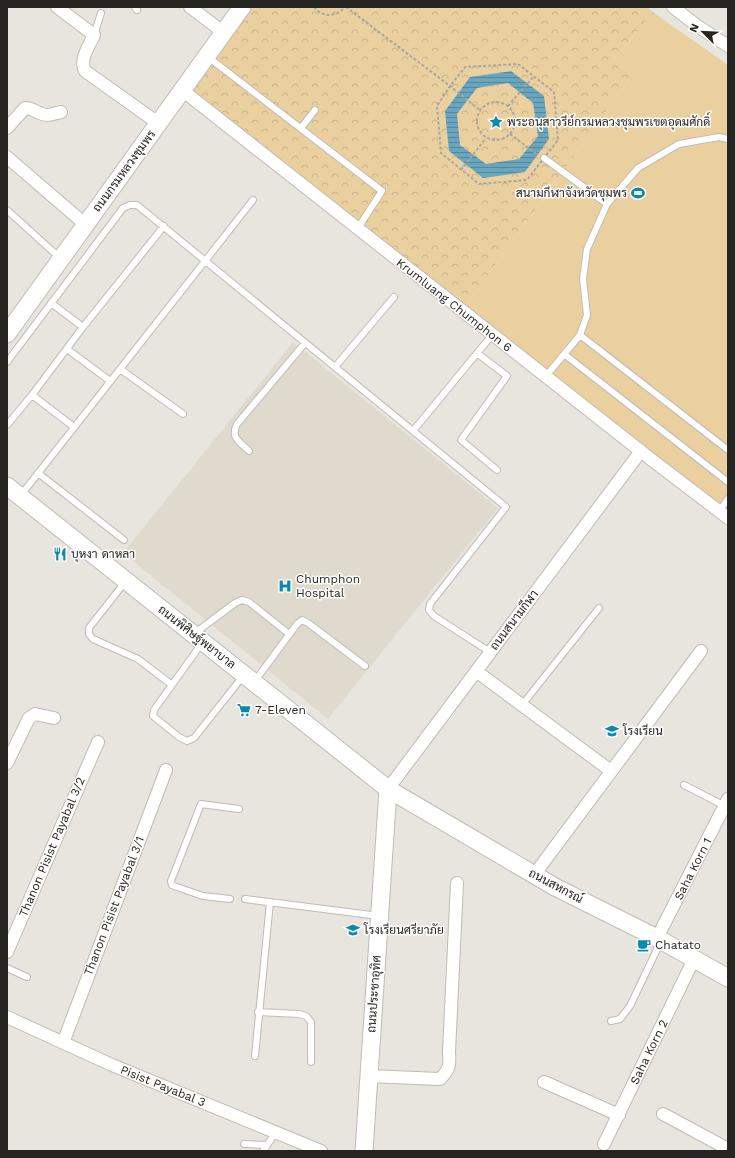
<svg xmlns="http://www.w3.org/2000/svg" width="735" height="1158" font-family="'Work Sans',Sarabun,sans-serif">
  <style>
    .built { fill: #e0d9cd }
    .forest { fill: url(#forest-crowns) }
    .pitch { fill: #ebd09f }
    .water { fill: url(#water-rules); fill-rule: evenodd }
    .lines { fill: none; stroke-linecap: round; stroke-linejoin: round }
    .lane-casing { stroke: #bfbbb5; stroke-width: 8 }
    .street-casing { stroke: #bfbbb5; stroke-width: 14 }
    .secondary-casing { stroke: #bfbbb5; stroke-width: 19 }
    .path { stroke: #a8a6a1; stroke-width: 2; stroke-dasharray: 3 2; stroke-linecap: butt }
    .lane { stroke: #fff; stroke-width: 6 }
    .street { stroke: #fff; stroke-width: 12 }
    .secondary { stroke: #fff; stroke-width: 17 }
    .labels { text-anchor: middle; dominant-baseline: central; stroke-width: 3; stroke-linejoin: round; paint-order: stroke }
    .poi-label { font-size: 12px; fill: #262522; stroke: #fff; text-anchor: start }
    .street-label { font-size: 12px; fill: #262522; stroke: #fff }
  </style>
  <defs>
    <pattern id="forest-crowns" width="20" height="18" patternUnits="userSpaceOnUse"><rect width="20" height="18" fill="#ebd09f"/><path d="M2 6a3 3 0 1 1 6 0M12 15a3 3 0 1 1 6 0" fill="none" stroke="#c9b289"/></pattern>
    <pattern id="water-rules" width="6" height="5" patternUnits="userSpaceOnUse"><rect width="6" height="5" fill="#69a5bd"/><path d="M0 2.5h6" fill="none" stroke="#568699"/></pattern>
  </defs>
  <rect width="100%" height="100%" fill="#e8e5df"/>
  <path class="built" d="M293,342L498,508L328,719L123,553Z"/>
  <path class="forest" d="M242,7H647L654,13L614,58L632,76L462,311L182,90Z"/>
  <path class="pitch" d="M654,13L728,65V516L462,311L632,76L614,58Z"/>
  <path class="water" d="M511,71L544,96L549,139L525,172L483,178L449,151L445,111L470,77ZM508,83L533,103L538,136L519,159L486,164L460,145L457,114L477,88Z"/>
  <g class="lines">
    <g class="lane-casing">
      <path id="lane" d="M135,7L137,10
        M94,35L101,13
        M208,57L382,191L358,228
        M301,128L315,110
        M544,158L607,204
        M7,210L60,258
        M51,303L83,327
        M580,335L728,450
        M67,349L110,381
        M477,353L507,376L461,440L497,470
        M564,354L728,482
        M7,362L123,208L130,205H137L506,507L430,604L429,610L434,616L490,652
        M335,367L394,297
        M120,369L183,414
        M546,376L580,335L587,315L583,279L587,249L607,204L638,168L679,144L719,137L728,139
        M32,395L74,427
        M7,425L32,395L83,327L164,226
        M413,431L492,335
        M249,451C240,442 230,438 237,424L305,343
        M38,473L124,540
        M21,495L253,200
        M719,511L728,499
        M125,582L89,628V634L93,639L138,659L172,685
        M195,633L235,603L242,600L249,602L289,634
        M202,643L154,710L153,716L179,737L187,741L194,738L244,675
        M255,681L297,624L302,620L308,623L365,666
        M522,705L599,608
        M684,785L725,806
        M230,899L203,896L174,886L172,885L171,881L201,804L239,809
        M245,899L379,916
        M7,968L27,977
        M258,1012L299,1014L306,1016L311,1022V1062
        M611,1021L620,1019L630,1006L661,941
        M255,1056L270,902
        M244,1144L267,1145
        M263,1151L276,1132"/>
    </g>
    <g class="street-casing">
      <path id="street" d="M57,7L94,35C89,46 79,60 85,71L158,123
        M190,7L223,32
        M673,7L696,25L728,46
        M182,90L652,460L728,518
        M7,128L25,108C34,108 39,115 47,115C52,115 56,113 61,112
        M7,157L86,225
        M476,671L611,771
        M7,763L29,718L35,714L54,718
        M388,789L641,451
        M534,875L701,651
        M657,938L728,799
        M7,952L98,742
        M7,1017L112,1065L321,1151
        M63,1043L166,770
        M368,1076L440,1079C450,1069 450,1065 449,1052L457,883
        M544,1082L619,1115
        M663,1114L728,1149
        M604,1144L694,959"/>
    </g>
    <g class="secondary-casing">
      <path id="secondary" d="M7,334L242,7
        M7,486L388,789L555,887L657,938L728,978
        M364,1151L388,789"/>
    </g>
    <path class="path" d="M314,7C323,18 336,17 345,7
      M346,7L450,86L481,111
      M518,64L554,92L558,140L527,180L479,184L441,153L437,106L450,86L465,67Z
      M477 121a19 19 0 1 1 38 0a19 19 0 1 1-38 0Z
      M508,106L534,76
      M510,134L538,155
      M461,170L486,138"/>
    <use href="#lane" class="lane"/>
    <use href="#street" class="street"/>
    <use href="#secondary" class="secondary"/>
  </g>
  <defs>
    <g id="sight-bare" transform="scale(1.08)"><path d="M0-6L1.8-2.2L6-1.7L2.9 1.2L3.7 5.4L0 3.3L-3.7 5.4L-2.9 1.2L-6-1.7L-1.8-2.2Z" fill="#0b89ab" stroke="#fff" stroke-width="2.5" paint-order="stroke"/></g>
    <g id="stadium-bare" transform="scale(1.08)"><path d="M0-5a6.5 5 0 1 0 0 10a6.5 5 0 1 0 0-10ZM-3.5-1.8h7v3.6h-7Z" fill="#0b89ab" stroke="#fff" stroke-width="2.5" paint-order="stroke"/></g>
    <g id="restaurant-bare" transform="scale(1.08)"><path d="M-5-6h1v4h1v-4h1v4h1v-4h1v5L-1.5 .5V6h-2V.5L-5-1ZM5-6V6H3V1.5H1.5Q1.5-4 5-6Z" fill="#0b89ab" stroke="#fff" stroke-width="2.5" paint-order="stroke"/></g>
    <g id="hospital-bare" transform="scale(1.08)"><path d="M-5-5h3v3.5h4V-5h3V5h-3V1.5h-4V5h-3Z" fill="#0b89ab" stroke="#fff" stroke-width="2.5" paint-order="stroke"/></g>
    <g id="supermarket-bare" transform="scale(1.08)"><path d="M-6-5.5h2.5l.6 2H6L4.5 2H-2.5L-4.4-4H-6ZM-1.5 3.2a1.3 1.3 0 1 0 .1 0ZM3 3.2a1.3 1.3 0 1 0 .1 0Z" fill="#0b89ab" stroke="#fff" stroke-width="2.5" paint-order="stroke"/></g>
    <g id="school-bare" transform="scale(1.08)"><path d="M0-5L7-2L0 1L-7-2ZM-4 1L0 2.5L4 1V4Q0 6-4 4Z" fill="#0b89ab" stroke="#fff" stroke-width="2.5" paint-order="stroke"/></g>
    <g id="cafe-bare" transform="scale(1.08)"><path d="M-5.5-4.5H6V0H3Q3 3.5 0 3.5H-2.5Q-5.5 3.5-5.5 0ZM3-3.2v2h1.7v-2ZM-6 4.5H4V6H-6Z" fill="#0b89ab" stroke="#fff" stroke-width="2.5" paint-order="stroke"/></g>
  </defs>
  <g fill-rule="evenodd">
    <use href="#sight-bare" x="496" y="122"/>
    <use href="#stadium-bare" x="638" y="193"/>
    <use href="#restaurant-bare" x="60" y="554"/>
    <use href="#hospital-bare" x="285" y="586"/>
    <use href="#supermarket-bare" x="244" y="710"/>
    <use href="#school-bare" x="612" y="731"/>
    <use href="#school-bare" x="353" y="930"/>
    <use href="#cafe-bare" x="644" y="945"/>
  </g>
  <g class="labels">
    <g class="poi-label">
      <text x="507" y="122">พระอนุสาวรีย์กรมหลวงชุมพรเขตอุดมศักดิ์</text>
      <text x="627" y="193" text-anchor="end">สนามกีฬาจังหวัดชุมพร</text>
      <text x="71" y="554">บุหงา ดาหลา</text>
      <text x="296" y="579">Chumphon<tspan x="296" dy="14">Hospital</tspan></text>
      <text x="255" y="710">7-Eleven</text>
      <text x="623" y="731">โรงเรียน</text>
      <text x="364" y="930">โรงเรียนศรียาภัย</text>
      <text x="655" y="945">Chatato</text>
    </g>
    <g class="street-label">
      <text transform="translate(124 171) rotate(-54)">ถนนกรมหลวงชุมพร</text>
      <text transform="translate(454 305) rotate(38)">Krumluang Chumphon 6</text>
      <text transform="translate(514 620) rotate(-53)">ถนนสนามกีฬา</text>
      <text transform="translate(197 637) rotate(38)">ถนนพิศิษฐ์พยาบาล</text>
      <text transform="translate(52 847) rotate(-67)">Thanon Pisist Payabal 3/2</text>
      <text transform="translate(693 869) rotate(-63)">Saha Korn 1</text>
      <text transform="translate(556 886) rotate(28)">ถนนสหกรณ์</text>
      <text transform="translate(114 906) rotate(-69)">Thanon Pisist Payabal 3/1</text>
      <text transform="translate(374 994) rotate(-86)">ถนนประชาอุทิศ</text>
      <text transform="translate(649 1052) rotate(-64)">Saha Korn 2</text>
      <text transform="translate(163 1086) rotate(22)">Pisist Payabal 3</text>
    </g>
  </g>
  <rect width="735" height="1158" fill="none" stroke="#262522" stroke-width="16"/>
  <g transform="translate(703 32) rotate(294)" stroke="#ffffff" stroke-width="3" paint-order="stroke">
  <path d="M0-3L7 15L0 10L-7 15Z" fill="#262522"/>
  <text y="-6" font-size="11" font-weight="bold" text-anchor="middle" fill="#262522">N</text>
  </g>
</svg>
